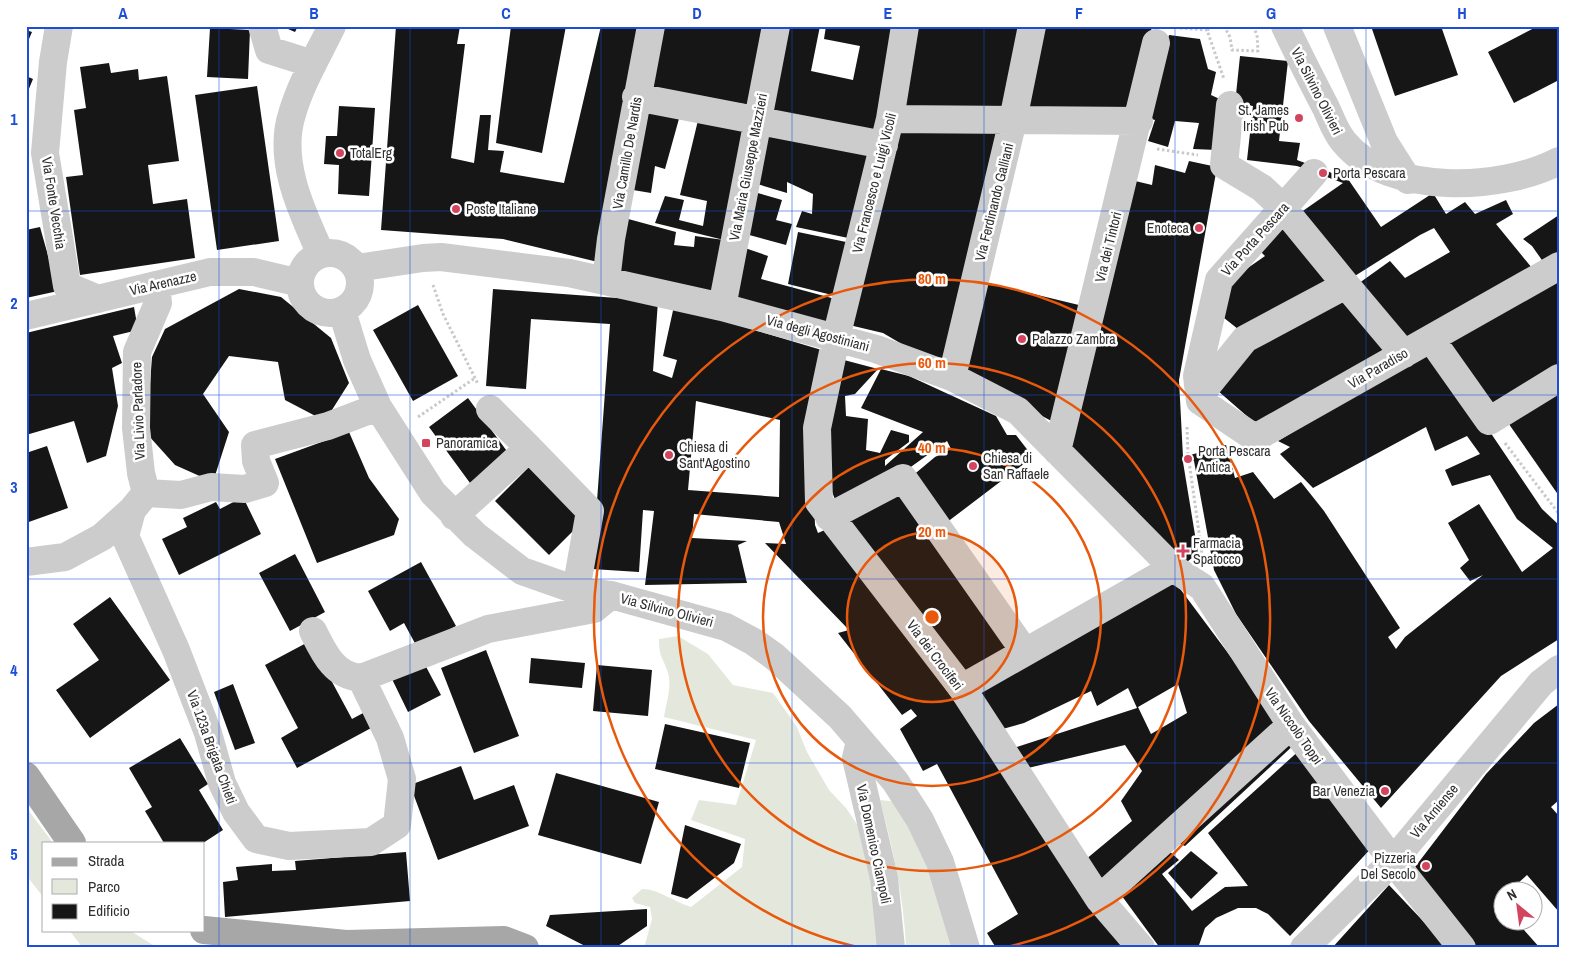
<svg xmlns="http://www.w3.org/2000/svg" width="1585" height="974" font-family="'Archivo Narrow',sans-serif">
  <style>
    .green { fill: #e4e8dc }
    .building { fill: #161616; fill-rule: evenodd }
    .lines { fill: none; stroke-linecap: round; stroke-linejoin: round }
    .path { stroke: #c9c9c9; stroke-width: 3; stroke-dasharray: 2.5 2.5; stroke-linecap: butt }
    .minor { stroke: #ccc; stroke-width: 28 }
    .major { stroke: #a7a7a7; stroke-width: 28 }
    .grid { fill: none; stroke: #1d4ed8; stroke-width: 1; stroke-opacity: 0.55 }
    .ring { fill: none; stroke: #e8590c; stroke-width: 2.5 }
    .poi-dot { fill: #d3455f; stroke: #fff; stroke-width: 2 }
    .labels { text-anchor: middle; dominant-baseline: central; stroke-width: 5; stroke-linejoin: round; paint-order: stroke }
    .street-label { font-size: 14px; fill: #2f2f2f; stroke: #fff }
    .poi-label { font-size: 14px; fill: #2f2f2f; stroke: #fff; text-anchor: start }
    .centre { fill: #e8590c; stroke: #fff; stroke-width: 2.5 }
    .ring-label { font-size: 15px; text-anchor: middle; font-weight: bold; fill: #e8590c; stroke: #fff; stroke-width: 5; stroke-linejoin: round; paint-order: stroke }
    .neatline { fill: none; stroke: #1d4ed8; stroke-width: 2 }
    .grid-label { font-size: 16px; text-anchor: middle; font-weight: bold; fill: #1d4ed8 }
  </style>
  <rect width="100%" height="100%" fill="#fff"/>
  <path class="green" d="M678,636L708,654L733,685L773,693L797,727L807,752L829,790L846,808L865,836L882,948H644L652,919L650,907L635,903L632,898L642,889C659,889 674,902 691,907L742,867L745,839L691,820L699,800L736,805L756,740L664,717C666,704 672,687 668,673C663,657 659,658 659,639Z
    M880,800L899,802L935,870L955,948H906C904,897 893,850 880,800Z
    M26,807L53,843H44V898L26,875Z
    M69,930H129L158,948H83Z"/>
  <path class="building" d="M281,26H298L295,32Z
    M396,26H460L457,44H465L451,158L474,163L480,115H491L488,150L504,151L500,172L564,183L601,26H651L602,263L503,239L381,230Z
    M511,26H566L542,153L496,143Z
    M654,26H767L751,105L640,89Z
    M783,26H820L811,71L853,80L860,46L824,39L826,26H895L874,134L765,112Z
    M911,26H1021L1008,112L899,107Z
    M1036,26H1152L1136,115L1024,110Z
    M1381,26H1441L1458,75L1395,96L1372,29Z
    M1538,26H1550L1552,29L1559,26V80L1514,103L1488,52Z
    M210,28L250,30L248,79L207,77Z
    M26,30L32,32L26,46Z
    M1169,35L1200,39L1208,69L1216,72L1211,95L1224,101L1217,150L1193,149L1199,123L1175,121L1168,147L1148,141L1155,120L1148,118Z
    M1240,56L1288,61L1279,141L1300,143L1297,160L1348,179L1381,227L1433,193L1446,214L1465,202L1475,214L1506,200L1513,214L1496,224L1532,268L1406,342L1355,286L1390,261L1405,278L1450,252L1434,228L1420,235L1350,279L1297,215L1343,183L1297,166L1247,160L1253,106L1235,104Z
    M109,63L111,73L138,69L139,80L167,76L179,161L148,165L153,204L187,199L195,258L80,275L66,177L83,175L74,110L86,108L80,67Z
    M26,76L33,79L26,96Z
    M257,86L279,241L217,250L195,95Z
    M639,102L682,108L665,169L655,166L651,193L627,189Z
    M339,106L375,108L369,196L338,194L339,165L324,164L326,136H337Z
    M700,112L756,120L712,297L613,274L621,217L676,232L674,245L694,247L695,236L724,240L655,223L665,196L684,200L679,220L703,226L707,201L680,195Z
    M897,124L1002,126L946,370L883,333L845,324Z
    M761,126L872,149L853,239L796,227L802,211L812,214L813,194L787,182V193L754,183Z
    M1189,161L1217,167L1179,380L1183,457L1226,445L1235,478L1253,472L1274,499L1301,482L1324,511L1400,628L1388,637L1396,649L1405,637L1483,575L1470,581L1460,568L1469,560L1448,523L1479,504L1522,572L1553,548L1517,519L1490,475L1452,486L1445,470L1480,454L1467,436L1435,451L1426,427L1313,488L1280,454L1290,447L1278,441L1429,350L1486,426L1542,509L1559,525V639L1501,676L1381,808L1309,721L1236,614L1214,570L1194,461L1183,462L1198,553L1187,562L1065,447L1131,180L1152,185L1155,165L1185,173Z
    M754,192L782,200L776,220L792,224L786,245L742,233Z
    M1559,215V254L1544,263L1532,246L1523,239Z
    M1287,223L1334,281L1243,333L1214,310L1232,279L1265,256L1259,250Z
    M40,227L58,291L26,298V230Z
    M798,232L851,243L840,297L788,284Z
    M742,247L768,256L761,279L839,300L834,324L728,301Z
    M1559,276V368L1491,410L1444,344Z
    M980,281L1083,306L1057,424L960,372Z
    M239,289L281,297L331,338L349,383L325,421L285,400L278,362L229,356L203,394L229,432L213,482L175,465L148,435V411L152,357L165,329Z
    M493,289L658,301L653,371L672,378L677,360L663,356L674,306L825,351L811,414L815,525L818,533L829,528L1133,948H996L987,933L1018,914L937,764L923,771L900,729L917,716L911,709L902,715L838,633L849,630L765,543L786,544L779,522L694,514L692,538L747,541L738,545L747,583L645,585L654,511L643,510L639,572L592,569L610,324L531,319L526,389L486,386ZM696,401L780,420L779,497L688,490Z
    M1343,292L1392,350L1256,424L1217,390L1249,345Z
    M418,305L458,376L413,401L373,330Z
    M134,307L138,330L113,336L122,363L112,368L118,406L106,456L87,463L74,421L26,435V333Z
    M844,360L878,369L855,394L845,396L846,416L868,419L866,450L880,453L891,430L909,435V442L885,460V466L923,432L861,408L881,369L909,376L996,416L1007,435H1016L1033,457L938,529L911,477L935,457L951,449L947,441L894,479L836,502L827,479V440Z
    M1559,385V496L1504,417Z
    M468,398L509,454L470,483L429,427Z
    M349,432L369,478L399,519L394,535L317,563L275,459Z
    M47,446L68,508L26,523V453Z
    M530,466L584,520L549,555L495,501Z
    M903,486L1014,649L962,680L840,519Z
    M243,497L261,534L179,575L162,539L187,527L183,518L216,502L220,509Z
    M295,554L325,612L290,631L259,573Z
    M421,562L456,626L417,647L404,623L390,631L368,591Z
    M1172,578L1278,720L1105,882L1085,860L1132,821L1121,801L1142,771L1125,745L1028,768L1014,748L1137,708L1128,688L1097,706L1091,691L1024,723L999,730L973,692ZM1178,684L1187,713L1151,734L1138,707Z
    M110,597L170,680L90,738L56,690L99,660L73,624Z
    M310,641L352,719L365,712L373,727L297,768L281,738L298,728L265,665Z
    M486,650L519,736L474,753L441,668Z
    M531,658L585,663L582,688L529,683Z
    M423,661L441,695L408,712L391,677Z
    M597,665L652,670L648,716L593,711Z
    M233,684L255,743L235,750L214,692Z
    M1559,704V800L1551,807L1559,816V912L1527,875L1508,892H1502V896L1499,899L1502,904V922H1517L1540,948H1477L1415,867L1486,774L1534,723Z
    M665,724L750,743L739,788L655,769Z
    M1290,733L1297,742L1185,846L1173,841Z
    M180,738L208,784L199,790L223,830L203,843H164L145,811L152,807L129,768Z
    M1302,748L1375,844L1290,936L1268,914L1256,908H1238L1216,918L1205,928L1198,948H1160L1119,892L1167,849L1179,860L1162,874L1192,911L1225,887L1248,886L1208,833Z
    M461,766L474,800L514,785L529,826L438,860L410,785Z
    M556,773L659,802L641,864L538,835Z
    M685,825L741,844L734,863L687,899L671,894Z
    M1191,851L1218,873L1191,899L1168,873Z
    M406,852L410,901L225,917L223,882L238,880L236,867L272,864V871L296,870L295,861Z
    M1389,885L1440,939L1446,948H1332Z
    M647,909V926L615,948H589L546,926L550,915Z"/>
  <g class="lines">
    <path class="path" d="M1224,26L1230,37L1232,50L1258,51L1257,35L1253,26
      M1180,28L1207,30L1224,79
      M1207,30L1215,26
      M1157,149L1198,155
      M433,285L443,314L478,384
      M418,417L475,378
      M1187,427L1188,456
      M1505,443L1559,514
      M1189,461L1202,554"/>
    <path class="minor" d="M59,26L53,62L45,153L67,286L98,299
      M262,26L269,50L313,64
      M905,26L890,119L836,338L817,428L819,502L962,688L1099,899L1141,948
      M1285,26C1298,54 1312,81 1326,108C1331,119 1336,133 1344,142C1388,196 1502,191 1559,161
      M1337,26L1384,142L1408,180
      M636,97L884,145
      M890,119L1139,121
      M300 283a30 30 0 1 1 60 0a30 30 0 1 1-60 0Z
      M321,254C302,212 277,161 292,114C301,83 318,55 332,26
      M357,268L423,258L441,257L569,273L722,307L876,349L952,377L1018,411L1173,568L1202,587L1291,725L1393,861L1462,948
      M606,281L611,239L651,26
      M156,285L158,303L137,352L136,428L141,473L146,493L181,495L211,487L245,489L265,483L256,461L255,445L328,426L378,407
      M1346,285L1404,354
      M722,307L776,26
      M342,311L357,360L378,407L433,493L475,535L522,571L576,590L611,595L726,627L754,642L775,657L840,717L895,781L920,820L940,862L966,948
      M26,316L210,272H254L300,283
      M1431,339L1489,421L1559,378
      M952,377L1013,120L1032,26
      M1200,401L1207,386L1245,339L1346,285L1283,208L1262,188L1224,165L1230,105
      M1200,401L1255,438L1559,266
      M1200,401L1197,376L1219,280L1314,173
      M490,409L529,448
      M1057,451L1156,43
      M146,493L132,510L125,536L176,650L208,733L222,783L236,812L256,839L289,846L371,842L397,825L402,779L390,738L361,678L488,629L594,609L611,595
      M454,516L529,448L590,511L576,590
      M829,517L903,478L1025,652
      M26,562L65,557L102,537L132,510
      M313,631C324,653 334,676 361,678
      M962,688L1173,568
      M860,741L856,758L884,878L891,948
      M1099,899L1291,725
      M1304,948L1393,861L1541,683L1559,669"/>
    <path class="major" d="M26,776L72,843
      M204,930L346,944L504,940L525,948"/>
  </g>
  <path class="grid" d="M219,26V948M410,26V948M601,26V948M792,26V948M984,26V948M1175,26V948M1366,26V948M26,211H1559M26,395H1559M26,579H1559M26,763H1559"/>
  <circle cx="932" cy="617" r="85" fill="#e8590c" fill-opacity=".12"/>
  <g class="ring">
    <circle cx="932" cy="617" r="85"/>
    <circle cx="932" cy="617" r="169"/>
    <circle cx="932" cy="617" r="254"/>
    <path d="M862 948A338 338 0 1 1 1002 948"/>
  </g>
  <g class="poi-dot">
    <circle cx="1299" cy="118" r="5"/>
    <circle cx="340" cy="153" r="5"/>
    <circle cx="1323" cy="173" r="5"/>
    <circle cx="456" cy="209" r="5"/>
    <circle cx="1199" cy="228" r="5"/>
    <circle cx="1022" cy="339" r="5"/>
    <rect x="421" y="438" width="10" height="10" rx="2.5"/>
    <circle cx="669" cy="455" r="5"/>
    <circle cx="1188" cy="459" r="5"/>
    <circle cx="973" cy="466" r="5"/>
    <path d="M1180.5 543.5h5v5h5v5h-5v5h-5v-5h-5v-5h5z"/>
    <circle cx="1385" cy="791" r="5"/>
    <circle cx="1426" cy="866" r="5"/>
  </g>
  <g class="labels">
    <g class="street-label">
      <text transform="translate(1317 91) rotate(63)">Via Silvino Olivieri</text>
      <text transform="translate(627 153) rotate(-80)">Via Camillo De Nardis</text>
      <text transform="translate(748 167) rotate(-79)">Via Maria Giuseppe Mazzieri</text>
      <text transform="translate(874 183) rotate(-76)">Via Francesco e Luigi Vicoli</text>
      <text transform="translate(994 202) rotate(-76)">Via Ferdinando Galliani</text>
      <text transform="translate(54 203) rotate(81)">Via Fonte Vecchia</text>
      <text transform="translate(1255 239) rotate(-48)">Via Porta Pescara</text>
      <text transform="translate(1108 247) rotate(-76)">Via dei Tintori</text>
      <text transform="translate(163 283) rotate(-13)">Via Arenazze</text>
      <text transform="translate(818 333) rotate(15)">Via degli Agostiniani</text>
      <text transform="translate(1378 368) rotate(-30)">Via Paradiso</text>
      <text transform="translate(138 411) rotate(-92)">Via Livio Parladore</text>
      <text transform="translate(667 610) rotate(15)">Via Silvino Olivieri</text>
      <text transform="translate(935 655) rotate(53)">Via dei Crociferi</text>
      <text transform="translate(1294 726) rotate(55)">Via Niccolò Toppi</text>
      <text transform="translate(212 747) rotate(70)">Via 123a Brigata Chieti</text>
      <text transform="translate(1434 811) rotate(-50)">Via Arniense</text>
      <text transform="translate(874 844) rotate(78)">Via Domenico Ciampoli</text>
    </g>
    <g class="poi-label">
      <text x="1289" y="110" text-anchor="end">St. James<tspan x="1289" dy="16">Irish Pub</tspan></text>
      <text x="350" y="153">TotalErg</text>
      <text x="1333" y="173">Porta Pescara</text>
      <text x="466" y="209">Poste Italiane</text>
      <text x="1189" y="228" text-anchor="end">Enoteca</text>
      <text x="1032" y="339">Palazzo Zambra</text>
      <text x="436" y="443">Panoramica</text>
      <text x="679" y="447">Chiesa di<tspan x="679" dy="16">Sant'Agostino</tspan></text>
      <text x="1198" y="451">Porta Pescara<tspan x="1198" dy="16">Antica</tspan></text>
      <text x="983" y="458">Chiesa di<tspan x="983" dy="16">San Raffaele</tspan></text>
      <text x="1193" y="543">Farmacia<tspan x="1193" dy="16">Spatocco</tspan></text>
      <text x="1375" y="791" text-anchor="end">Bar Venezia</text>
      <text x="1416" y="858" text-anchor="end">Pizzeria<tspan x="1416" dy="16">Del Secolo</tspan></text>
    </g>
  </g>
  <circle cx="932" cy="617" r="8" class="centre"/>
  <g class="ring-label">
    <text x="932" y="284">80 m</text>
    <text x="932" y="368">60 m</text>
    <text x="932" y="453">40 m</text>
    <text x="932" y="537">20 m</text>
  </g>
  <rect width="1585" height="974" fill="none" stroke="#ffffff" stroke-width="55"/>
  <rect x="42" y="842" width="162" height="90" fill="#ffffff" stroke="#acacac"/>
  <rect x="52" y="858" width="25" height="8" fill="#a7a7a7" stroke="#acacac"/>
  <text x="88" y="866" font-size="15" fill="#2f2f2f">Strada</text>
  <rect x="52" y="879" width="25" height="15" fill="#e4e8dc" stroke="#acacac"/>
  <text x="88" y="892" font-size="15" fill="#2f2f2f">Parco</text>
  <rect x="52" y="904" width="25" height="15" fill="#161616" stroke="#acacac"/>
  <text x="88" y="916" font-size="15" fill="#2f2f2f">Edificio</text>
  <g transform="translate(1518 906) rotate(331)"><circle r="24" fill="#ffffff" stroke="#acacac"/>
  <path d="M0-4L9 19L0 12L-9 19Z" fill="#d3455f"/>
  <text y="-8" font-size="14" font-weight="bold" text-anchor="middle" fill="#2f2f2f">N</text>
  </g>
  <rect x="28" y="28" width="1530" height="918" class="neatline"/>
  <g class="grid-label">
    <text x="123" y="19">A</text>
    <text x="314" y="19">B</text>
    <text x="506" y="19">C</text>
    <text x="697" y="19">D</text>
    <text x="888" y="19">E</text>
    <text x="1079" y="19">F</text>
    <text x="1271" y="19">G</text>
    <text x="1462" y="19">H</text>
    <text x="14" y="125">1</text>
    <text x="14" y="309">2</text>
    <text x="14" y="493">3</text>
    <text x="14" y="676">4</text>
    <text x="14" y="860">5</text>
  </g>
</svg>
